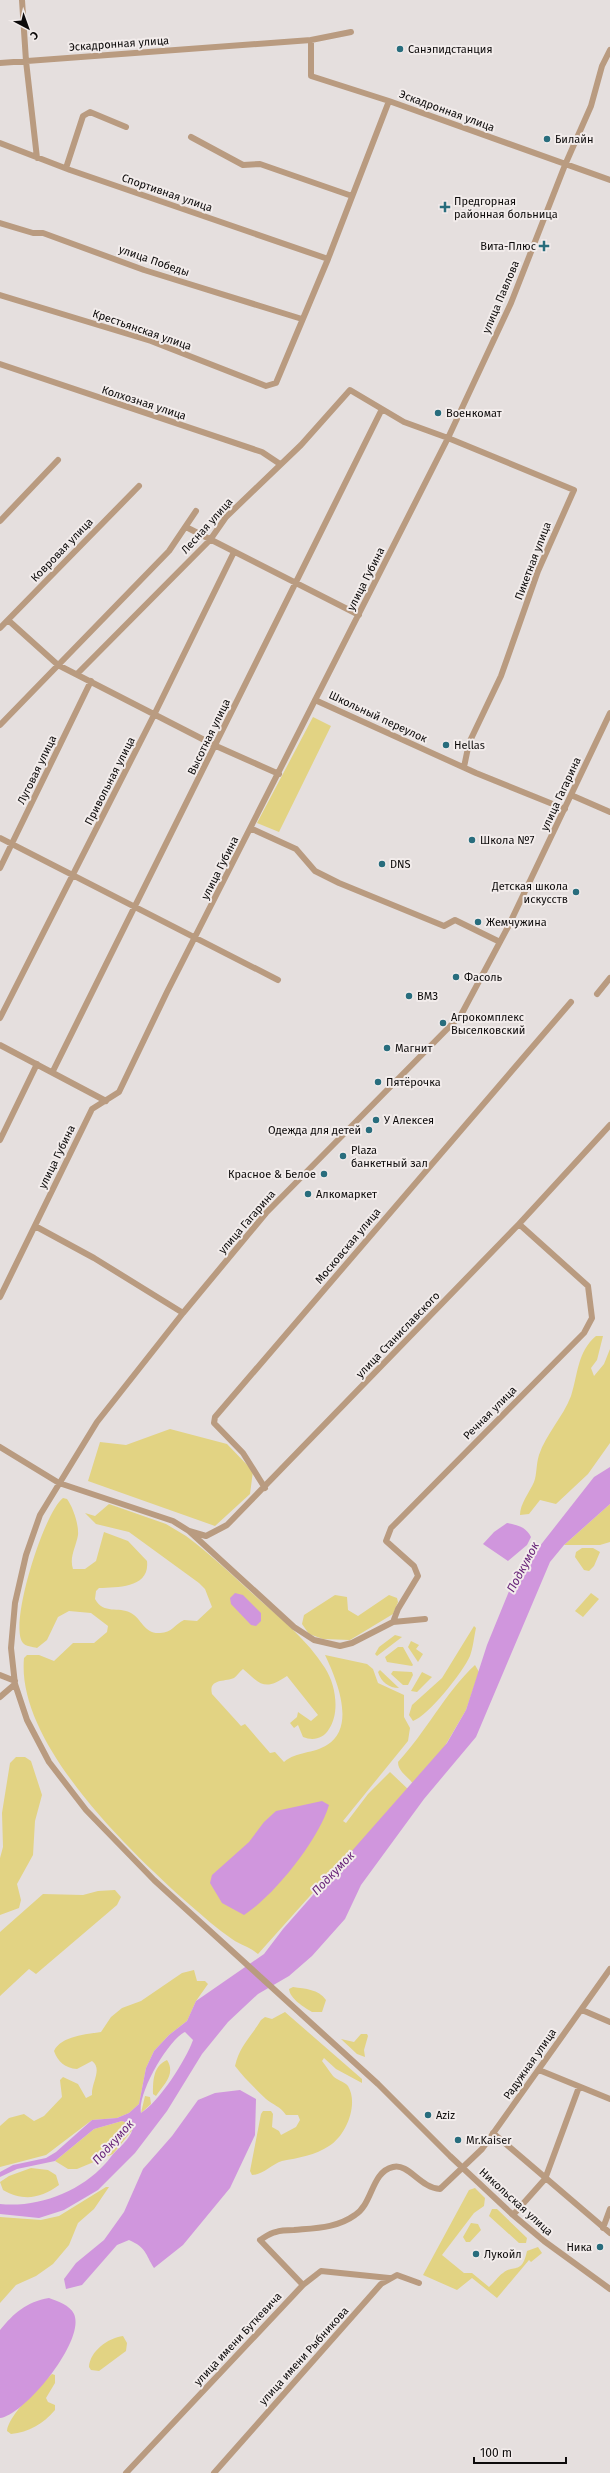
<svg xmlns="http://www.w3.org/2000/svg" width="610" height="2473" font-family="'Fira Sans',sans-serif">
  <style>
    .green { fill: #e2d383 }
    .water { fill: #d096dd; fill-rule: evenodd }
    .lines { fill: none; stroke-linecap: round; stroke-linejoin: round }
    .minor { stroke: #b99b80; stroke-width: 6 }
    .poi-dot { fill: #286d7d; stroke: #f2eceb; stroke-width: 1.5 }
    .labels { text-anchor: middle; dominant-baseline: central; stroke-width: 4; stroke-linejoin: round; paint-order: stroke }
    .street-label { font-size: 11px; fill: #0d0b0b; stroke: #f2eceb }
    .poi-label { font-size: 11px; fill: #0d0b0b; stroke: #f2eceb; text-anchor: start }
    .water-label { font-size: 12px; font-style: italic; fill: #682478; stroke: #f2eceb }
  </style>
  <rect width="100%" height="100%" fill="#e5dfde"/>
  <path class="green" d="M313,717L331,726L279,832L257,823Z
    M596,1336H603L597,1360L591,1368L594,1376L604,1364L610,1349V1443L588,1474L556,1504L540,1500L529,1514L520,1515C520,1504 529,1493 534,1482C537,1474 536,1464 539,1455C546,1434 563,1417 571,1396C578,1375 577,1352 596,1336Z
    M170,1429L227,1444L253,1471L250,1494L215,1526L88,1481L100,1442L126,1445Z
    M63,1498L67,1499C73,1507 79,1525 78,1535C76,1547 69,1557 73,1569H85L96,1561L104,1532L128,1541L147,1561C150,1588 118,1587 99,1588L96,1591L95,1599C104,1615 118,1606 131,1613C142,1619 144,1634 160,1633C172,1633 175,1624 184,1620L197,1621L212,1607L205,1589L199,1583L129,1532L96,1524L85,1513L95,1516L109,1504L166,1524L186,1536C210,1554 231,1574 253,1594C279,1617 307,1639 325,1668C336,1685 340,1713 329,1729C323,1739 313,1741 303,1737L298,1725L294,1728L290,1723L297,1717L298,1712L311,1721L318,1715L287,1676C265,1691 261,1685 243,1669C240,1671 237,1676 234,1678C226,1682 208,1678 212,1694L241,1726L245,1724L270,1753L275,1752L284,1762C297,1751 313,1754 327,1745C357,1727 336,1678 325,1655L367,1664L373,1669L378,1683L404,1695V1717L410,1728L408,1741L343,1821L346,1823L368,1794L390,1772L411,1792L326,1878L258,1954C247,1945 242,1946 232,1939C217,1929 203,1916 190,1905C130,1852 16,1743 24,1658L27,1655H39L54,1661L73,1643H94L107,1632L108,1626L91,1613L69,1611L58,1617L47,1640L37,1648C33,1647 25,1646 23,1643C8,1626 44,1512 63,1498Z
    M610,1504V1542L600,1545H564Z
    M582,1548H593L600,1552L594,1566L589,1571L584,1570L575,1557L576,1552Z
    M591,1593L599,1599L583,1617L575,1611Z
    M335,1595L347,1597L348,1610L358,1616L389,1595L397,1598L398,1602L393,1614L350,1640L323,1639L309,1634L302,1624L304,1615Z
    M474,1626L476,1628C474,1637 473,1648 470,1656C463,1672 428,1716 413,1721L409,1715L412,1705L442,1678Z
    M395,1635L402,1637L377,1656L375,1654L379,1647Z
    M411,1641L419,1645L416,1649L423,1654L418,1662L408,1647Z
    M398,1647H403L413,1665L412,1666L387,1662L385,1657Z
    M475,1665L479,1672L466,1710L435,1763L413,1784C408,1776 398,1772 398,1762C426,1732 445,1693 475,1665Z
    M380,1670L399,1688C389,1688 381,1682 378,1672Z
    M393,1671L412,1672L413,1675L408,1685H403L391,1674Z
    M422,1672L432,1677L417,1692L411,1691Z
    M16,1757H25L31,1761L42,1795L35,1821L33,1855L17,1884L21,1900L19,1908L0,1915V1858L3,1847L2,1813L10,1763Z
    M115,1890L121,1897L117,1905L36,1974L29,1969L0,1996V1932L43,1894L83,1895L98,1891Z
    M194,1970L197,1981H205L208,1984L196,2001L187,2021L169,2035L154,2051L146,2068L139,2104L129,2113L117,2118L92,2120L46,2155L0,2167V2126L9,2118L24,2114L34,2121L44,2116L62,2097L60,2080L63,2077L78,2084L86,2098L92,2095C91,2083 103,2069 92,2061L77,2069C65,2068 58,2062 54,2051C61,2036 87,2034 101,2032L111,2017L122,2008L141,2001L182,1973Z
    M293,1987C306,1989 318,1989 326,2000L322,2012H312C304,2007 290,1999 289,1989Z
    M285,2012L362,2079V2083L336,2069L324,2058L322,2061C326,2066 329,2071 333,2076C336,2080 344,2081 348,2086C359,2104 346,2136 329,2146C316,2155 298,2158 282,2161C272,2164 263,2175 252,2175L250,2171L261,2114L263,2111H271L273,2114L272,2127L279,2131L281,2135L296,2127L300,2120L298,2115H286C280,2106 273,2105 266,2099C255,2088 244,2078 235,2066C240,2045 251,2037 261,2020L265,2017L272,2019Z
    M361,2034H367L368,2036L364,2050L365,2057L357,2054L341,2039L354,2042Z
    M167,2060C176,2074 164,2084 156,2096L153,2094C153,2081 153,2066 167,2060Z
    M145,2096L150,2097L151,2104L141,2113Z
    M122,2121L133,2125V2129L113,2154L77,2169H68L55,2161L94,2129Z
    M31,2168L48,2170L56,2175L59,2185C41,2198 24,2202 3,2190L0,2182L9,2176Z
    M106,2187H109L94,2209L78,2223L69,2245L53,2264L36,2276L16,2285L0,2303V2217L41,2220L59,2216Z
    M475,2188L485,2198L484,2206L474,2213L442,2255L464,2273H472L489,2287C494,2283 498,2276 503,2273C514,2264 522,2275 527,2251L538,2247L542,2253L531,2262L529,2260L497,2298L472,2278L457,2290L423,2275L469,2190Z
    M492,2209H497L527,2238L526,2243H519L489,2216Z
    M471,2223L478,2224L481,2230L470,2242H466L463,2237Z
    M123,2336L127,2343L126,2351L99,2371L91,2370L89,2367C90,2351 108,2338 123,2336Z
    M52,2374L55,2375V2383L46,2398L48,2402L55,2405V2410C43,2424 29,2432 11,2434L7,2431C8,2416 40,2385 52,2374Z"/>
  <path class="water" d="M610,1467V1504L564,1545L550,1562L476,1737L424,1799L361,1885L345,1919L312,1956L289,1976L258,1994L228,2022L202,2054L167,2111L135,2153L98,2190L64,2210L39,2218L0,2214V2204C37,2208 80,2192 105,2164C109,2160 111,2156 115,2152C122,2145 133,2136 133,2125L122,2121L94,2129L55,2161L17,2169L0,2177V2172L13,2165L46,2158L56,2152L92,2120L117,2118L129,2113L139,2104L146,2068L154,2051L169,2035L187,2021L196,2001L264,1954L283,1929L447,1743L466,1710L487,1645L514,1579L594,1477ZM185,2032L193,2040C186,2060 159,2102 141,2113C137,2094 168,2040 185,2032Z
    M507,1523C518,1525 526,1527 531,1537L527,1545L508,1561L483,1544L494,1532Z
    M235,1593L243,1595L261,1613V1621L256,1626L251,1625L231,1604L230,1598Z
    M322,1801L329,1805C319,1839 275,1895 244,1915L222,1903L210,1883L212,1875L249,1842L264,1822L276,1811Z
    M240,2090L256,2099L255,2135L230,2188L183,2245L154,2268C145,2254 147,2248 129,2240L117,2245L82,2285L66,2289L64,2279L76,2263L104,2240L124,2212L143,2169L172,2136L198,2100L215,2093Z
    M49,2298C57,2301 70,2305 74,2314C86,2340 25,2415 0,2418V2330C14,2313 26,2302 49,2298Z"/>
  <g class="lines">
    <path class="minor" d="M22,0L26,61L37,158
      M311,40L351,32
      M0,63L311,40V76L389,101L610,180
      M191,137L243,165L260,164L352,196
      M0,143L70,170L328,259
      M66,168L83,116L90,112L126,127
      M0,223L33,233H43L144,270L302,319
      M0,295L151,341L266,386L276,383L328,259L389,101
      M0,364L262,452L280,464
      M0,521L58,460
      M186,527L359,615
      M8,620L58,665L216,746L279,774
      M0,628L139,486
      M77,674L210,540L226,517L301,445L350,390L404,422L448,438L574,490L538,571L501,676L469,743L464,767
      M315,700L476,773L565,809
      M610,713L508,927L461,1015L266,1213L183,1313L97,1422L40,1515L26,1555L15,1603L11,1648L15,1684L27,1720L49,1762L86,1810L154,1880L378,2084L450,2156L513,2215L544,2241L610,2289
      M0,725L169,551L196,511
      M571,795L610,812
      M252,829L296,849L315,871L339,883L444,926L455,920L500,942
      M0,838L278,980
      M0,868L91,681
      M597,994L610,978
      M0,1018L155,713L234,552
      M0,1045L106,1101
      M53,1071L381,411
      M0,1140L37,1064
      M35,1226L94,1258L183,1313
      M0,1297L92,1109L119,1092L167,992L448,438L511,303L565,165L591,106L602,66L610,50
      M0,1447L59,1483L173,1521L189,1531L294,1627L314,1640L340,1646L352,1643L393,1622L425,1619
      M265,1488L243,1453L214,1423L215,1417L571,1002
      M189,1531L206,1536L227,1525L519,1224L610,1125
      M393,1622L398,1609L418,1576L414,1566L386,1541L391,1528L584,1333L592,1318L588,1286L519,1224
      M0,1675L15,1681
      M0,1697L15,1684
      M582,2010L610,2022
      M539,2070L610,2099
      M493,2133L610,2233
      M513,2215L545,2179L579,2087
      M603,2228L610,2209
      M303,2285L260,2240C265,2237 270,2233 276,2232C281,2230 288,2230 294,2230C316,2228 337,2228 355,2215C373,2204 371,2172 393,2167C409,2163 420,2188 440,2189L482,2149L610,1969
      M126,2473L303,2285L321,2271L389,2278
      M214,2473L381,2284L397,2275L419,2283"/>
  </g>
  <g class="poi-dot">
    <circle cx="400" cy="49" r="4"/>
    <circle cx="547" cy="139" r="4"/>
    <path d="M443 201h4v4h4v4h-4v4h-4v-4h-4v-4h4z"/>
    <path d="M542 240h4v4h4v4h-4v4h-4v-4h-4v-4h4z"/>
    <circle cx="438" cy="413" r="4"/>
    <circle cx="446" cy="745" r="4"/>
    <circle cx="472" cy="840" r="4"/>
    <circle cx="382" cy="864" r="4"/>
    <circle cx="576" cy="892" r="4"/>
    <circle cx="478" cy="922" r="4"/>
    <circle cx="456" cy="977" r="4"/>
    <circle cx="409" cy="996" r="4"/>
    <circle cx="443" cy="1023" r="4"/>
    <circle cx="387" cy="1048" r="4"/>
    <circle cx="378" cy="1082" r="4"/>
    <circle cx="376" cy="1120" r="4"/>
    <circle cx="369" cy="1130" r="4"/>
    <circle cx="343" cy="1156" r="4"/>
    <circle cx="324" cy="1174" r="4"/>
    <circle cx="308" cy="1194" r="4"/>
    <circle cx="428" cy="2115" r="4"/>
    <circle cx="458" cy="2140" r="4"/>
    <circle cx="600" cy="2247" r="4"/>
    <circle cx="476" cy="2254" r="4"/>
  </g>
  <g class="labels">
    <g class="street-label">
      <text transform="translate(119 44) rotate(-4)">Эскадронная улица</text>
      <text transform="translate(447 111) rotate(20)">Эскадронная улица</text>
      <text transform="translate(167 193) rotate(19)">Спортивная улица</text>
      <text transform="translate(154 261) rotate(19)">улица Победы</text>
      <text transform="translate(501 297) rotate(-67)">улица Павлова</text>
      <text transform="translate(142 330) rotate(19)">Крестьянская улица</text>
      <text transform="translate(144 403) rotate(18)">Колхозная улица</text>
      <text transform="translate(207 526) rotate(-48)">Лесная улица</text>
      <text transform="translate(62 550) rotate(-46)">Ковровая улица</text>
      <text transform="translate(533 561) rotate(-69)">Пикетная улица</text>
      <text transform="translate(366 579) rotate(-63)">улица Губина</text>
      <text transform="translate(378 717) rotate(25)">Школьный переулок</text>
      <text transform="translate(209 737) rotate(-64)">Высотная улица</text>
      <text transform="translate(37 770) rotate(-64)">Луговая улица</text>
      <text transform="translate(110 781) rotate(-63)">Привольная улица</text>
      <text transform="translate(561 794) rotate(-65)">улица Гагарина</text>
      <text transform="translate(220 868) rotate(-63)">улица Губина</text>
      <text transform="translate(57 1157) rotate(-64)">улица Губина</text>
      <text transform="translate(247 1222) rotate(-49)">улица Гагарина</text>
      <text transform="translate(348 1246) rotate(-50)">Московская улица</text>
      <text transform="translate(398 1335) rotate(-46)">улица Станиславского</text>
      <text transform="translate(490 1413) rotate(-45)">Речная улица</text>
      <text transform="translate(530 2064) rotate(-55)">Радужная улица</text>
      <text transform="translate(516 2202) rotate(42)">Никольская улица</text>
      <text transform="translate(238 2339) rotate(-47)">улица имени Буткевича</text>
      <text transform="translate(304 2356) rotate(-48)">улица имени Рыбникова</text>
    </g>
    <g class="poi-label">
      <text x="408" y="49">Санэпидстанция</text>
      <text x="555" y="139">Билайн</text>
      <text x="454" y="201">Предгорная<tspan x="454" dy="13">районная больница</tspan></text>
      <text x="536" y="246" text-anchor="end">Вита-Плюс</text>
      <text x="446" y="413">Военкомат</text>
      <text x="454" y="745">Hellas</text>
      <text x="480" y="840">Школа №7</text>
      <text x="390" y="864">DNS</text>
      <text x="568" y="886" text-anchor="end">Детская школа<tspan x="568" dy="13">искусств</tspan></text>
      <text x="486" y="922">Жемчужина</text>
      <text x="464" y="977">Фасоль</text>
      <text x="417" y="996">ВМЗ</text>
      <text x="451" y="1017">Агрокомплекс<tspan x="451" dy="13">Выселковский</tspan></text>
      <text x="395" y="1048">Магнит</text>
      <text x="386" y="1082">Пятёрочка</text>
      <text x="384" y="1120">У Алексея</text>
      <text x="361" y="1130" text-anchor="end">Одежда для детей</text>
      <text x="351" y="1150">Plaza<tspan x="351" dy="13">банкетный зал</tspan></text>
      <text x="316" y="1174" text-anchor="end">Красное &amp; Белое</text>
      <text x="316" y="1194">Алкомаркет</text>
      <text x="436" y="2115">Aziz</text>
      <text x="466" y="2140">Mr.Kaiser</text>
      <text x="592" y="2247" text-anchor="end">Ника</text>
      <text x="484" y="2254">Лукойл</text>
    </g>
    <g class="water-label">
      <text transform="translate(523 1567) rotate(-62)">Подкумок</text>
      <text transform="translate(333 1873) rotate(-46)">Подкумок</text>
      <text transform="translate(113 2142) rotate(-48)">Подкумок</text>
    </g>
  </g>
  <g transform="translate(28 28) rotate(139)" stroke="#f2eceb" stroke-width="3" paint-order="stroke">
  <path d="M0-3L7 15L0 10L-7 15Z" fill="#0d0b0b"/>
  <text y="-6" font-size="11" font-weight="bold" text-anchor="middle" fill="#0d0b0b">С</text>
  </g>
  <path d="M474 2457v6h92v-6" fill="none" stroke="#0d0b0b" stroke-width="2"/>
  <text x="480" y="2457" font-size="12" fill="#0d0b0b" stroke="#f2eceb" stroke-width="3" paint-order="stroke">100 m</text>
</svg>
